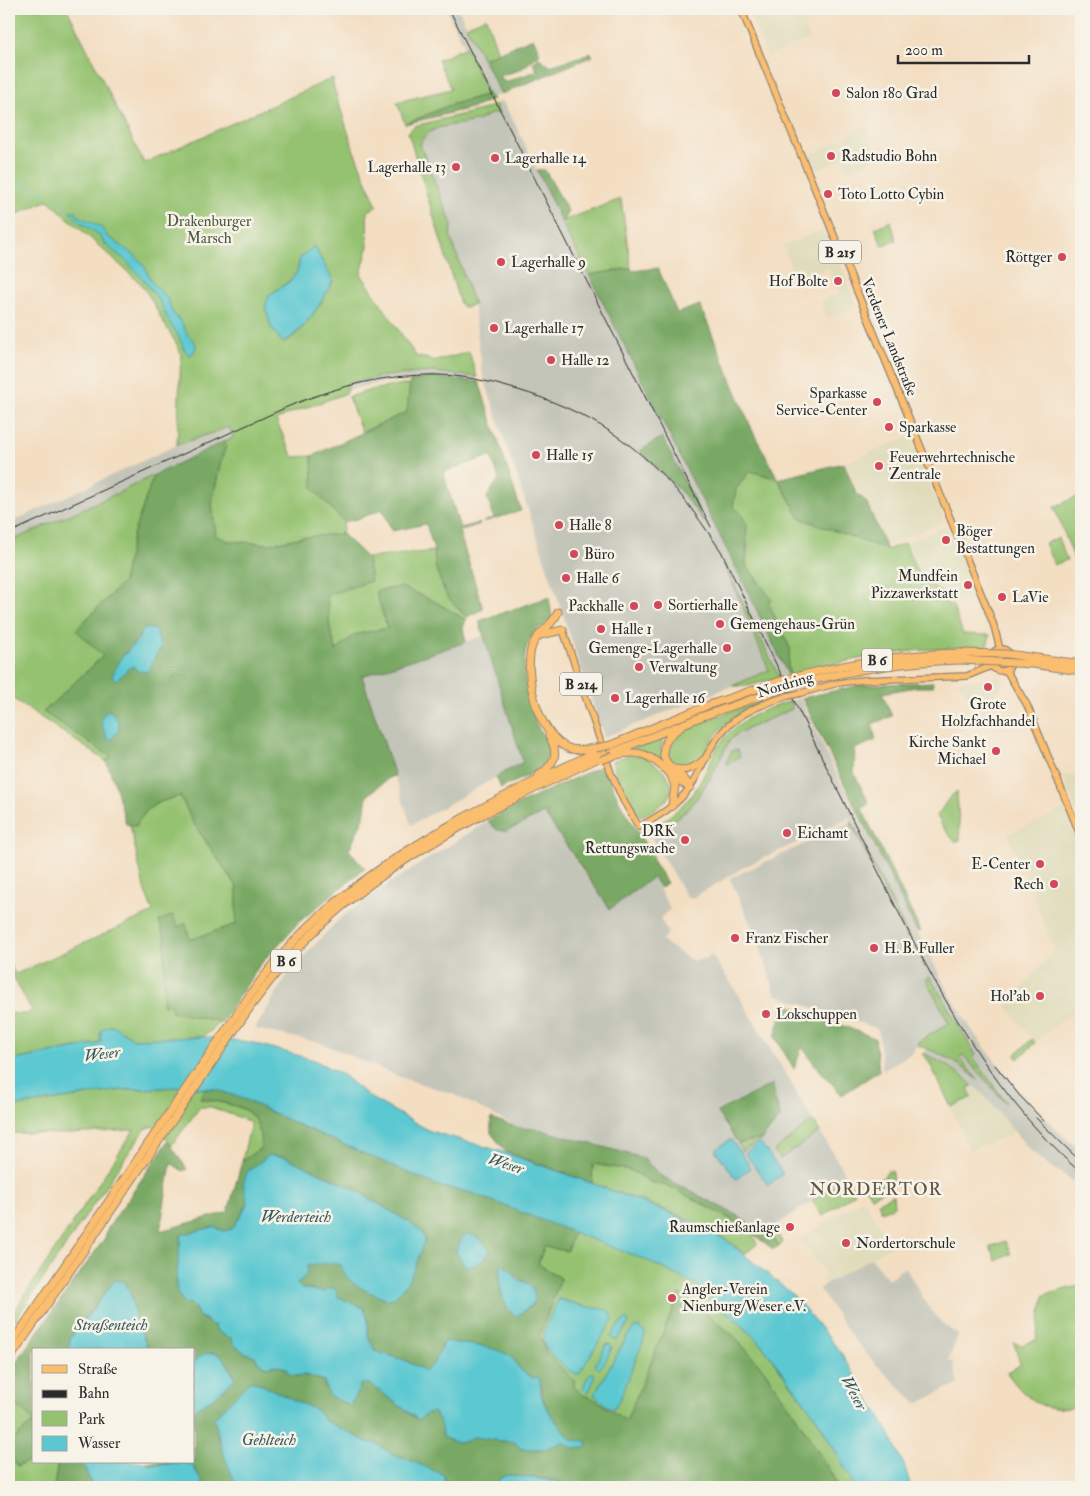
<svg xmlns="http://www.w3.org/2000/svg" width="1090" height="1496" font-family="'IM FELL Double Pica',serif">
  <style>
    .built { fill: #e0dcbb }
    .industrial { fill: #c4c5b9; fill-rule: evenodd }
    .green { fill: #95c271; stroke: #60764e; fill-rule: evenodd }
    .forest { fill: #78a863; stroke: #526a47; fill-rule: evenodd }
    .water { fill: #5bc8d1; stroke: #437a7e }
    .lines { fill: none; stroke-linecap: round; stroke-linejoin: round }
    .stream { stroke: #5bc8d1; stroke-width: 1 }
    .major-casing { stroke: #8f8476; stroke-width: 8 }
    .highway-casing { stroke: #8f8476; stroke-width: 9 }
    .major { stroke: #fbbd6e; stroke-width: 5.5 }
    .highway { stroke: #fbbd6e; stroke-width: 7 }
    .rail { stroke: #2b2b2b; stroke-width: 1 }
    .major-bridge-casing { stroke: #8f8476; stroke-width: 8; stroke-linecap: butt }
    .highway-bridge-casing { stroke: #8f8476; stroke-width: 9; stroke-linecap: butt }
    .major-bridge { stroke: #fbbd6e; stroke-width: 5.5 }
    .highway-bridge { stroke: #fbbd6e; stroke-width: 7 }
    .poi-dot { fill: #d1495b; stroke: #f7f3e8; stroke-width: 2 }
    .labels { text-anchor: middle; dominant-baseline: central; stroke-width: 5; stroke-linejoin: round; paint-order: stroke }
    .shield { fill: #f7f3e8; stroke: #686764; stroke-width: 1 }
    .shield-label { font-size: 14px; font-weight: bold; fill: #2b2b2b }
    .poi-label { font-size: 15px; fill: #2b2b2b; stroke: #f7f3e8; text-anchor: start }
    .park-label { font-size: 15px; fill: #4b5840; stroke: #f7f3e8 }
    .street-label { font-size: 15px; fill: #2b2b2b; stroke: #f7f3e8 }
    .water-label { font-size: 16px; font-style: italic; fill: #395a5d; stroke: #f7f3e8 }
    .quarter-label { font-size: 18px; letter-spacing: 1px; fill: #625545; stroke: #f7f3e8 }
  </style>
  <rect width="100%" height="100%" fill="#f7f3e8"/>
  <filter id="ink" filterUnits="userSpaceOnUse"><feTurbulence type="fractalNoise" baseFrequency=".02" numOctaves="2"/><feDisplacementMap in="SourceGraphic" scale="10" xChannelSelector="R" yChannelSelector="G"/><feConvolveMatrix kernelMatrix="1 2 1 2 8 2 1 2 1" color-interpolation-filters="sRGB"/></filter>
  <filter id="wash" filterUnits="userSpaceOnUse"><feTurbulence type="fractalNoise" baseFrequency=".0096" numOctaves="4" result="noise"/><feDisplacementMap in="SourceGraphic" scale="20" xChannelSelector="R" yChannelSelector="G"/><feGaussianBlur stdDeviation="1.12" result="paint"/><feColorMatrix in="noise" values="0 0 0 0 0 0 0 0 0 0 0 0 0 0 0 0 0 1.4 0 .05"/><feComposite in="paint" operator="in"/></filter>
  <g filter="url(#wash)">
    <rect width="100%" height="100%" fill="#f3dec2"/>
    <path class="built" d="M766,9H798L810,38L767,56L750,15Z
      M866,126L879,156L849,170L843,158L815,171L808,156Z
      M826,229L857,306L827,318L821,302L839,294L829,268L797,281L783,246Z
      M910,436L944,521L887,546L868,500L858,491L846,463Z
      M947,526L977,593L947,606L942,593L917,572L905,543Z
      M991,677H998L1004,681L1001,690L974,701L957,681Z
      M1070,775L1081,778V822L1062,776Z
      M1064,810L1081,852V1007L1058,1024L1035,1043L1006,1006L1055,950L1008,834Z
      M973,1086L978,1090L1014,1132L970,1151L951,1107L972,1097L968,1088Z
      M863,1199L891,1246L825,1284L821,1278L826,1274L800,1240L829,1220Z"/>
    <path class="industrial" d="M446,9H458L501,94L490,98Z
      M502,101L516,126L562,223L747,590L788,675L779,677L729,574L769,671L604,737L483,375L473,302L420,145L422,138L428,133L449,125L477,121L494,113H498L495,104ZM641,450L690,492L702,520L684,495Z
      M433,372L477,377L479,382L433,377L380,383L347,390L346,383L386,376Z
      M230,427L234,437L122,491L9,542V523L177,445Z
      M483,636L523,762L411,825L362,676Z
      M800,698L830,761L903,905L949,993L976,1036L1018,1090L1058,1131L1081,1151V1186L1047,1164L1029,1149L979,1090L969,1082L952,1068L923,1053L927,1049L938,1052L957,1062L975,1077L959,1057L963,1054L1002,1098L973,1056L975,1055L970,1047L974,1044L971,1040L967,1043L930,977L927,980L949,1023L918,1042L913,1052L883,1071L878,1029L776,995L758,941L730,878L850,823L906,938L909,937L848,815V819L746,866L691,899L686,896L651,837V833L654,829L664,823L680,817L698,797L730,740L738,733L791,709L790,701Z
      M544,813L579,866L610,908L653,877L670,909L660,918L668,933L661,941L690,959L695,961L707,958L711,954L736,991L844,1172L847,1178L763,1234L738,1216L661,1176L643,1158L540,1129L519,1128L453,1094L400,1077L321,1043L255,1029L289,972L340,918L396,879L488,821L497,830L507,831ZM773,1084L775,1100L781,1117L717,1112Z
      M871,1258L888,1279L905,1267L931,1311L942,1323L958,1335L948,1362L953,1361L958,1385L947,1388L920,1403H916L873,1361L853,1338L819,1289L825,1284Z"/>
    <path class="green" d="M9,9H67L144,163L333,78V85L354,151L377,206L367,212L368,248L361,274L416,356L436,361L469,352L477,377L433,372L386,376L347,383V393L288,414L276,420L293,457L312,456L314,489L344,522L342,534L303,537L268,544L229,541L215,536L212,503L221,461L226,446L225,441L234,437L229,427L177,445L181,354C177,343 171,335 165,325C156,310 151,297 140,283L48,200L9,218ZM314,246L333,281C322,302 304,333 283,343L271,327L266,307L269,295L289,281L297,272L300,259Z
      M486,17L498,53L483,59L466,26Z
      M466,47L488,94L450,105L405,124L397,102L451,89L438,60Z
      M495,104L499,113C490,112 484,119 476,121C459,126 426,123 420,145L452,225L450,235L473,302L474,305L463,307L460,304L408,132L414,126L485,109Z
      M621,199L631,268L589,275L562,223L565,220Z
      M891,221L896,240L882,246L875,228Z
      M398,385H410L407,412L362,432L348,397L371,390Z
      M750,471L778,479L800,518L887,550L905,543L917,572L942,593L947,605L952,604L963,634L990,635L987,647C920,647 855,657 790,675L787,669L790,648L767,602L772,600L746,565L748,546L732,507L736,489Z
      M154,475L133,535L123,582L76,630L103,656L44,712L108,754L111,757L106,761L9,696V542L122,491Z
      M1081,495V576L1054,507Z
      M1058,538L1067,560L1054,565L1045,543Z
      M434,551C439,582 443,597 467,617L466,620L434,601L376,591L387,628L354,635L337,651L330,629L327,595L371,581L367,558Z
      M724,563L779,677L748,686H732L769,670Z
      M786,693L787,694L762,702L741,713L722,727L712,740L703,756L695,765L679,768L668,761C665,741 667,741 682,728Z
      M790,701L792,709L738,733L730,740C716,766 704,795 681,815C673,822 661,823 651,833L653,829C666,818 680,809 691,796C702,782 707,767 715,752C731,722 759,711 790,701Z
      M667,734L662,742L661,750L684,782C667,766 655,753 631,749Z
      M735,750H738L740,756L727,765L726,762L732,751Z
      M629,755C633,756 638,755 641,756C649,758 655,764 661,769C678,784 674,797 655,809C651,812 647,814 641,816C628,809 617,775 612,761Z
      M957,792L960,840L955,842L943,827L937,816C943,808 948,796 957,792Z
      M180,796L194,824L237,887V924L189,940L178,927L159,921L165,939L172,1012L222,1022L203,1037L134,1039L115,1027L97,1044L9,1061V1013L26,1014L32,1011L9,969V961L15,974L18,973L153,912L144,888L130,825L136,826C149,804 156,803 180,796Z
      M852,822L909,937L907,938L851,823Z
      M930,977L976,1055L973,1057L1006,1103L963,1055L959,1057L978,1080C955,1060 944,1055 917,1045L918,1042L949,1023L926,979Z
      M1032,1039L1035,1043L1018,1059L1015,1055Z
      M923,1053C941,1062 959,1071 973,1086L968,1088L972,1097L951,1107L928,1060L922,1054Z
      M180,1087L205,1089L200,1099C235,1106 261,1104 261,1148L242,1161L251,1122L211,1107H200L172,1145L153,1126L144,1130L9,1329V1319L134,1130L68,1134L9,1133V1107L121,1090Z
      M812,1121L814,1122L820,1132L780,1159L774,1151Z
      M762,1139L742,1151L738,1143Z
      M593,1164L630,1170L650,1182L671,1187L750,1230L757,1244L745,1254C706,1220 640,1202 592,1183Z
      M887,1171H892L893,1186L871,1197L865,1187L884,1177Z
      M847,1178L855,1193L823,1216L812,1201Z
      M893,1195L894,1206L882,1212L878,1202Z
      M773,1227L783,1243L779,1246L768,1231Z
      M574,1231L648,1261L696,1285L757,1339L816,1417L849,1475L854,1487H838L831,1473L796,1416L764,1370L734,1336L680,1293L626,1421L596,1400L583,1395L574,1387V1380L547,1353L539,1336L561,1278L538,1264L544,1247L567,1250ZM559,1299L583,1306L574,1374L551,1354L543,1335ZM623,1321L627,1325L618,1338L612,1337ZM628,1335L624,1386L615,1407L594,1395Z
      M1005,1241L1011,1254L996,1261L990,1247Z
      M1081,1285V1406C1044,1414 1028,1402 1007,1373L1020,1364L1014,1343L1023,1345L1036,1340L1044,1295Z
      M9,1399L34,1420V1422L9,1443Z
      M9,1451L17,1466L34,1459V1462H58L54,1487H9Z"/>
    <path class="forest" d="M533,38L539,50V55L520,70L499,76L505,82L537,71L533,63L539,58L550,66L591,53L593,56L501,94L483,59Z
      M488,94L493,99L475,107L405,124L450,105Z
      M537,170H545L568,211L562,223Z
      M631,268L632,271L658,268L677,313L700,305L753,432L778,479L844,463L856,493L866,501L887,550L800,518L778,479L750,471L736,489L733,507L740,512L747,525L746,565L772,600L768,602L790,648L788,665L790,675H788L747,590L589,275Z
      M433,377L479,382L521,511L483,522L494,518L487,497L499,479L491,456L443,472L460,528L479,523L480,524L459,531L483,609L467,617L448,598L442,585L436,569L433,546L426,524L392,531L382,509L361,518L344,522L313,489L312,456L407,412L410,381Z
      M662,437L690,492L704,522L684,495L640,451Z
      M225,441L226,446L221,461L212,503L216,536L229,541L268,544L303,537L342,534L367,558L371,581L327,595L330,629L336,651L354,635L387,628L376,591L401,587L434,601L466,620L463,628L466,642L362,676L395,776L390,777L367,796L364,817L349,850L365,868L299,922L259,966L222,1022L172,1012V1007L163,1004L165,939L159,921L173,915L178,927L186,923L190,940L236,924L237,887L194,824L180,796C155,803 149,804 136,826L126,824L115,784L106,761L111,757L43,712L103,656L76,630L123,582L133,535L154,475ZM143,629L161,648L154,658L151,667C139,667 129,668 118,665C123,651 137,643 143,629Z
      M546,598H549L552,618C546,624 537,628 532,636C516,658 528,706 539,729C542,734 547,739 549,745C550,751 548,759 545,763C535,775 515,781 501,788L496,777L523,762L479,621Z
      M933,682L932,687H916L882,693L892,716L872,724L876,740L855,749L854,773L869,803L862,809L921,932L916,930L802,698L860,685Z
      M603,765L620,803L653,857L652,860L667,883L660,888L653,877L610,909L544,813L507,831L497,830L488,821L521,803Z
      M785,1004L875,1038L879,1071L842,1095L816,1066L802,1047L794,1069L775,1037Z
      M773,1084L775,1100L781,1117L762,1139L738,1143L717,1112Z
      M205,1089H215L246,1100L292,1122L441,1187L469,1192L574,1231L567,1251L544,1247L538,1264L561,1278L539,1336L547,1353L574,1380V1387L583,1395L596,1400L626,1421L680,1293L734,1336L764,1370L796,1416L831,1473L838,1487H570C551,1475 522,1478 500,1478L495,1487H442L445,1483L407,1459L396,1457L376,1443L367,1442L324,1420L318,1411L251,1380L217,1434L237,1487H204L194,1467L187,1463L150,1465L145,1462H194V1417L197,1407C213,1400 223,1391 235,1378C225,1356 216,1343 194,1362V1350H148L135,1316L131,1295L114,1281L70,1338L69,1350H34V1421L9,1399V1372L105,1238L108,1228L168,1141L187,1169L183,1171L171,1163L160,1231L228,1212L242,1161L261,1148C261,1103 235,1106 200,1098ZM269,1155L285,1157L351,1187L407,1221L422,1232L425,1239L409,1278L387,1300L353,1283L341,1265L334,1263H321L307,1266L297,1284L301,1288C324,1290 343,1299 364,1308L368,1320V1336L375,1351L404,1360L426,1371L433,1364L445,1341L463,1346L477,1345L512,1357L519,1368L542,1387C539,1404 561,1429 572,1440L563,1441L545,1449H521L516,1442L501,1441L473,1436L463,1443L433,1412L427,1413L418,1420L371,1384L360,1383L358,1393L325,1388L324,1382C314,1377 305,1375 294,1376C285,1367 278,1364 265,1367L257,1361L255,1356L245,1353L232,1338L225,1336L216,1330L214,1325L199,1317L195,1308L189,1303L176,1283L181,1235L213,1227L224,1231L232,1229L248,1203L247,1172ZM502,1264C512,1270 516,1278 527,1283L533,1305L517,1316L508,1311L501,1294L500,1271Z
      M491,1118L519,1128L538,1129L643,1158L661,1176L738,1216L763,1234L768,1231L779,1246L773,1249L738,1223L671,1187L650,1182L630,1170L593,1164L592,1183L506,1152L491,1133Z
      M34,1422V1459L17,1466L9,1451V1443Z
      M58,1462H82L93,1487H108H54Z"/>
    <path class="water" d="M69,211H76L77,215L101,227L106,235L137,257L145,267L152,282L167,298L174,315L180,320L188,335L195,342L196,348L193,353L189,355L185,351L179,337L169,322L160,302L142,278L126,261L105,244L99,235L80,222Z
      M314,246L333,281C321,304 305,330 283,343L271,327L265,307L269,295L290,281L297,272L300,258Z
      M143,629H155L161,648L154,658L151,667L146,672L137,671L133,666C126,669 123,676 116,680L112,676L121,658L138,640Z
      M110,710L119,723L118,731L113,738L108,740L101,723L103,714Z
      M110,1026L115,1027L134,1039L203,1037L250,1042L314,1060L344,1076L369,1097L430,1131L500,1151L597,1185L670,1213L725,1239L792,1294L840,1351L887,1429L904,1465L911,1487H854L849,1475L816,1417L757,1339L696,1285L648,1261L469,1192L441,1187L292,1122L246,1100L215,1089L180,1087L121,1090L9,1107V1061L98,1044L101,1042C99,1033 100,1028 110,1026Z
      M731,1139L751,1168L736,1179L715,1150Z
      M760,1142L783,1174L768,1185L745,1153Z
      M269,1155L285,1157L351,1187L407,1221L422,1232L425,1239C417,1260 409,1293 387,1300C371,1292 345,1285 341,1265C329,1262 318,1264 307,1266V1274L297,1284L301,1288L324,1292L330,1288L336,1289L338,1297L364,1308L368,1320V1336L375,1351L404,1360L426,1371L433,1364L445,1341C467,1346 490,1344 510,1356C515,1359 516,1365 520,1369C523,1372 528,1375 533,1378L539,1377C541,1383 540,1387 541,1393C542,1406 563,1431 572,1440L587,1441V1447C577,1450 570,1448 563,1442L545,1449H521L515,1442L501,1441L474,1437C460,1445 458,1444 443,1437L439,1419L433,1412L427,1413L419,1420L370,1384H360L358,1393L350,1405L329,1396L324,1381L305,1375L294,1376L288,1373L286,1368L274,1365L266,1367L257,1361L255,1356L245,1353L233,1344L232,1338L225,1336L216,1330L214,1325L209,1324L206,1319L199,1317L195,1308L189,1303L185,1304L177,1293L176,1283L181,1235L213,1227L224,1231L232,1229L248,1204L243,1184L247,1172Z
      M467,1234C477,1236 485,1242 490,1251L484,1260L470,1267L464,1265L456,1251L462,1238Z
      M502,1264L512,1271L517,1279L527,1283L533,1289L535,1298L532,1305L517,1316C501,1310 497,1279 502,1264Z
      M114,1281H123L131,1295L135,1316L148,1350H69L70,1339Z
      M559,1299L583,1306L608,1310L611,1312L613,1319L579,1374H574C565,1366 548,1355 544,1343C540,1334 554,1308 559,1299Z
      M626,1319L629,1321C627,1328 621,1335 616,1340L613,1339L611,1337L618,1326Z
      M635,1327L641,1328L645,1332L644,1339L620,1399L613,1409L607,1406L594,1395L628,1335Z
      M609,1344L612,1346C610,1353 604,1365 599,1369L595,1365L606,1345Z
      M215,1353L223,1357L235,1378C223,1391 213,1400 197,1407L194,1417V1362L203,1354Z
      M593,1372L595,1378L589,1391L586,1392L583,1389L586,1380Z
      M251,1380L318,1411L324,1420L342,1429L367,1442L376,1443L396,1457L407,1459L444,1475L445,1483L442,1487H237L223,1453L214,1418Z
      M82,1462H145L150,1465L187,1463L194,1467L204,1487H93Z
      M507,1475L555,1481L570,1487H495L500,1478Z"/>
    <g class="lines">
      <path class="stream" d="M9,176L48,195
        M53,198L60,201L69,211"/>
    </g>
  </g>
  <g filter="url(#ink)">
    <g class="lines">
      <g class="major-casing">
        <path id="major" d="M741,9L987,608L994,626L1000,649
          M563,630L611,773L623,800L639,827C657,817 678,805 690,787C699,774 704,759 712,746C728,717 758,705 788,696
          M990 660a11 11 0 1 1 22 0a11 11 0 1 1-22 0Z
          M1006,670L1027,705L1081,837
          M801,693L838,683L862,680L967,676L991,666"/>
      </g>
      <g class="highway-casing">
        <path id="highway" d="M558,612C553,626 537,632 532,646C523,673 538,734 566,747C575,752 586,749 596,748
          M540,635L563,630
          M794,677C849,663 904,654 961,653
          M797,684C851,670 905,661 961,660
          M680,728C668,734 657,750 668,764C676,772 685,777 690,787
          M611,745L706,706L780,681
          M611,753L703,716L784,688
          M613,756C644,748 650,756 673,776C679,781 683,785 690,787
          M674,769C688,772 696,767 706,758
          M539,775C556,763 559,754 549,735
          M671,775L675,786L672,806
          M9,1347L245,1002C269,968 296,936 328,909C407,841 504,795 598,751
          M9,1360L251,1006C275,973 301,942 332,915C408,848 509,800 601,757"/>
      </g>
      <use href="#major" class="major"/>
      <use href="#highway" class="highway"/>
      <path class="rail" d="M449,9L711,527
        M9,533L287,407C333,388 376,376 426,375C453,374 479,379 504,386C575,405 631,436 679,493C694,511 707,531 721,551C769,650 817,748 866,847C924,963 981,1086 1081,1173
        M995,1065L1019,1095L1044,1121
        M1036,1118L1081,1162"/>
      <g class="major-bridge-casing">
        <path id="major-bridge" d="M788,696L801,693"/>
      </g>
      <g class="highway-bridge-casing">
        <path id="highway-bridge" d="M961,653L1007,654L1081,664
          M961,660L1032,664L1081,671
          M780,681L794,677
          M784,688L797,684
          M596,748L611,745
          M601,760L613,756"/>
      </g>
      <use href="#major-bridge" class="major-bridge"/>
      <use href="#highway-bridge" class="highway-bridge"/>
    </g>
  </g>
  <g class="poi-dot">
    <circle cx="836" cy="93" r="5"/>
    <circle cx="831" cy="156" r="5"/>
    <circle cx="495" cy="158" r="5"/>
    <circle cx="456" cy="167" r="5"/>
    <circle cx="828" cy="194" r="5"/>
    <circle cx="1062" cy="257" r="5"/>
    <circle cx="501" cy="262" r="5"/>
    <circle cx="838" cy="281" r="5"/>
    <circle cx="494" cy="328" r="5"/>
    <circle cx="551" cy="360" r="5"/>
    <circle cx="877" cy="402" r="5"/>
    <circle cx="889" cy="427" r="5"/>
    <circle cx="536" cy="455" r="5"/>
    <circle cx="879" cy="466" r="5"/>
    <circle cx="559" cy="525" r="5"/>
    <circle cx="946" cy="540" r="5"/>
    <circle cx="574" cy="554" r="5"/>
    <circle cx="566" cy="578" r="5"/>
    <circle cx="968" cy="585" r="5"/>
    <circle cx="1002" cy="597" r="5"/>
    <circle cx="658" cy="605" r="5"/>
    <circle cx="634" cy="606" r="5"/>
    <circle cx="720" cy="624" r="5"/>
    <circle cx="601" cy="629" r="5"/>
    <circle cx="727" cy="648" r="5"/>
    <circle cx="639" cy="667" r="5"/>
    <circle cx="988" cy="687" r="5"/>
    <circle cx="615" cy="698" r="5"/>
    <circle cx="996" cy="751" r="5"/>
    <circle cx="787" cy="833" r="5"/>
    <circle cx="685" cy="840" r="5"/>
    <circle cx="1040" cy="864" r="5"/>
    <circle cx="1054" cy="884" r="5"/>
    <circle cx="735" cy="938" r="5"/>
    <circle cx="874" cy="948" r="5"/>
    <circle cx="1040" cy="996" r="5"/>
    <circle cx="766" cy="1014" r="5"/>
    <circle cx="790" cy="1227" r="5"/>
    <circle cx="846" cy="1243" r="5"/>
    <circle cx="672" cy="1298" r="5"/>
  </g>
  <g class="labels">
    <g class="shield">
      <rect x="819" y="240.5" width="42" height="23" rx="4"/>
      <rect x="862" y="648.5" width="30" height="23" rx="4"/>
      <rect x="560" y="672.5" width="42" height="23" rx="4"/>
      <rect x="271" y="949.5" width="30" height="23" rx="4"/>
    </g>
    <g class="shield-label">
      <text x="840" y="252">B 215</text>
      <text x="877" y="660">B 6</text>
      <text x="581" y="684">B 214</text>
      <text x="286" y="961">B 6</text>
    </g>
    <g class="poi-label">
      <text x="846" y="93">Salon 180 Grad</text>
      <text x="841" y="156">Radstudio Bohn</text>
      <text x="505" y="158">Lagerhalle 14</text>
      <text x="446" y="167" text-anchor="end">Lagerhalle 13</text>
      <text x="838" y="194">Toto Lotto Cybin</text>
      <text x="1052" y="257" text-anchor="end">Röttger</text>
      <text x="511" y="262">Lagerhalle 9</text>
      <text x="828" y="281" text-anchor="end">Hof Bolte</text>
      <text x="504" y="328">Lagerhalle 17</text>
      <text x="561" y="360">Halle 12</text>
      <text x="867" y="393" text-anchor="end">Sparkasse<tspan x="867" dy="17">Service-Center</tspan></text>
      <text x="899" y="427">Sparkasse</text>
      <text x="546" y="455">Halle 15</text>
      <text x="889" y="457">Feuerwehrtechnische<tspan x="889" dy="17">Zentrale</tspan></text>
      <text x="569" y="525">Halle 8</text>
      <text x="956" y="531">Böger<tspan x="956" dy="17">Bestattungen</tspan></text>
      <text x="584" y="554">Büro</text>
      <text x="958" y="576" text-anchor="end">Mundfein<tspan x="958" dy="17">Pizzawerkstatt</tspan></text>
      <text x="576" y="578">Halle 6</text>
      <text x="1012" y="597">LaVie</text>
      <text x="668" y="605">Sortierhalle</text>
      <text x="624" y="606" text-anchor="end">Packhalle</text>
      <text x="730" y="624">Gemengehaus-Grün</text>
      <text x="611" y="629">Halle 1</text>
      <text x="717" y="648" text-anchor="end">Gemenge-Lagerhalle</text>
      <text x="649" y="667">Verwaltung</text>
      <text x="625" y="698">Lagerhalle 16</text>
      <text x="988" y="704" text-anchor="middle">Grote<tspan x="988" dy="17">Holzfachhandel</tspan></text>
      <text x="986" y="742" text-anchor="end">Kirche Sankt<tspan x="986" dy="17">Michael</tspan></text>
      <text x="675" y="831" text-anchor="end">DRK<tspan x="675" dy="17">Rettungswache</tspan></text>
      <text x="797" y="833">Eichamt</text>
      <text x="1030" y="864" text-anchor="end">E-Center</text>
      <text x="1044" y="884" text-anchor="end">Rech</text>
      <text x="745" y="938">Franz Fischer</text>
      <text x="884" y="948">H. B. Fuller</text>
      <text x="1030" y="996" text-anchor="end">Hol'ab</text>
      <text x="776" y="1014">Lokschuppen</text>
      <text x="780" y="1227" text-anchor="end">Raumschießanlage</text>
      <text x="856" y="1243">Nordertorschule</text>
      <text x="682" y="1289">Angler-Verein<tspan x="682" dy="17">Nienburg/Weser e.V.</tspan></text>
    </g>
    <g class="park-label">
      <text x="209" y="221">Drakenburger<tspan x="209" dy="17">Marsch</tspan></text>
    </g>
    <g class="street-label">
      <text transform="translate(889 337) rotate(68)">Verdener Landstraße</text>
      <text transform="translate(785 685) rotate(-17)">Nordring</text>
    </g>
    <g class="water-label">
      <text transform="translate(102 1054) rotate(-7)">Weser</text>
      <text transform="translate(506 1164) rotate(18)">Weser</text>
      <text x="296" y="1217">Werderteich</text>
      <text x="111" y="1325">Straßenteich</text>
      <text transform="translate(854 1393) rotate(62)">Weser</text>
      <text x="269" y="1440">Gehlteich</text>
    </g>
    <g class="quarter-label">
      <text x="876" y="1189">NORDERTOR</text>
    </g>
  </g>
  <rect width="1090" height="1496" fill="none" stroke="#f7f3e8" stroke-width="30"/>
  <rect x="32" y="1348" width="162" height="115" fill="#f7f3e8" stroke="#a5a39c"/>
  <rect x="42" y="1365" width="25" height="8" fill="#fbbd6e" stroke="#a5a39c"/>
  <text x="78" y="1374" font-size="15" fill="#2b2b2b">Straße</text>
  <rect x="42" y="1390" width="25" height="8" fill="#2b2b2b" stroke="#a5a39c"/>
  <text x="78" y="1398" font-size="15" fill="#2b2b2b">Bahn</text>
  <rect x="42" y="1411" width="25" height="15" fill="#95c271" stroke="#a5a39c"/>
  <text x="78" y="1424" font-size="15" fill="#2b2b2b">Park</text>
  <rect x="42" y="1436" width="25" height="15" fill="#5bc8d1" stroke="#a5a39c"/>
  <text x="78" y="1448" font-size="15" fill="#2b2b2b">Wasser</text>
  <path d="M898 55v8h131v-8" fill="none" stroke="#2b2b2b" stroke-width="2.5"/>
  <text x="905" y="55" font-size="15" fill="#2b2b2b" stroke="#f7f3e8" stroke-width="4" paint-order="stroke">200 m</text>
</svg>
